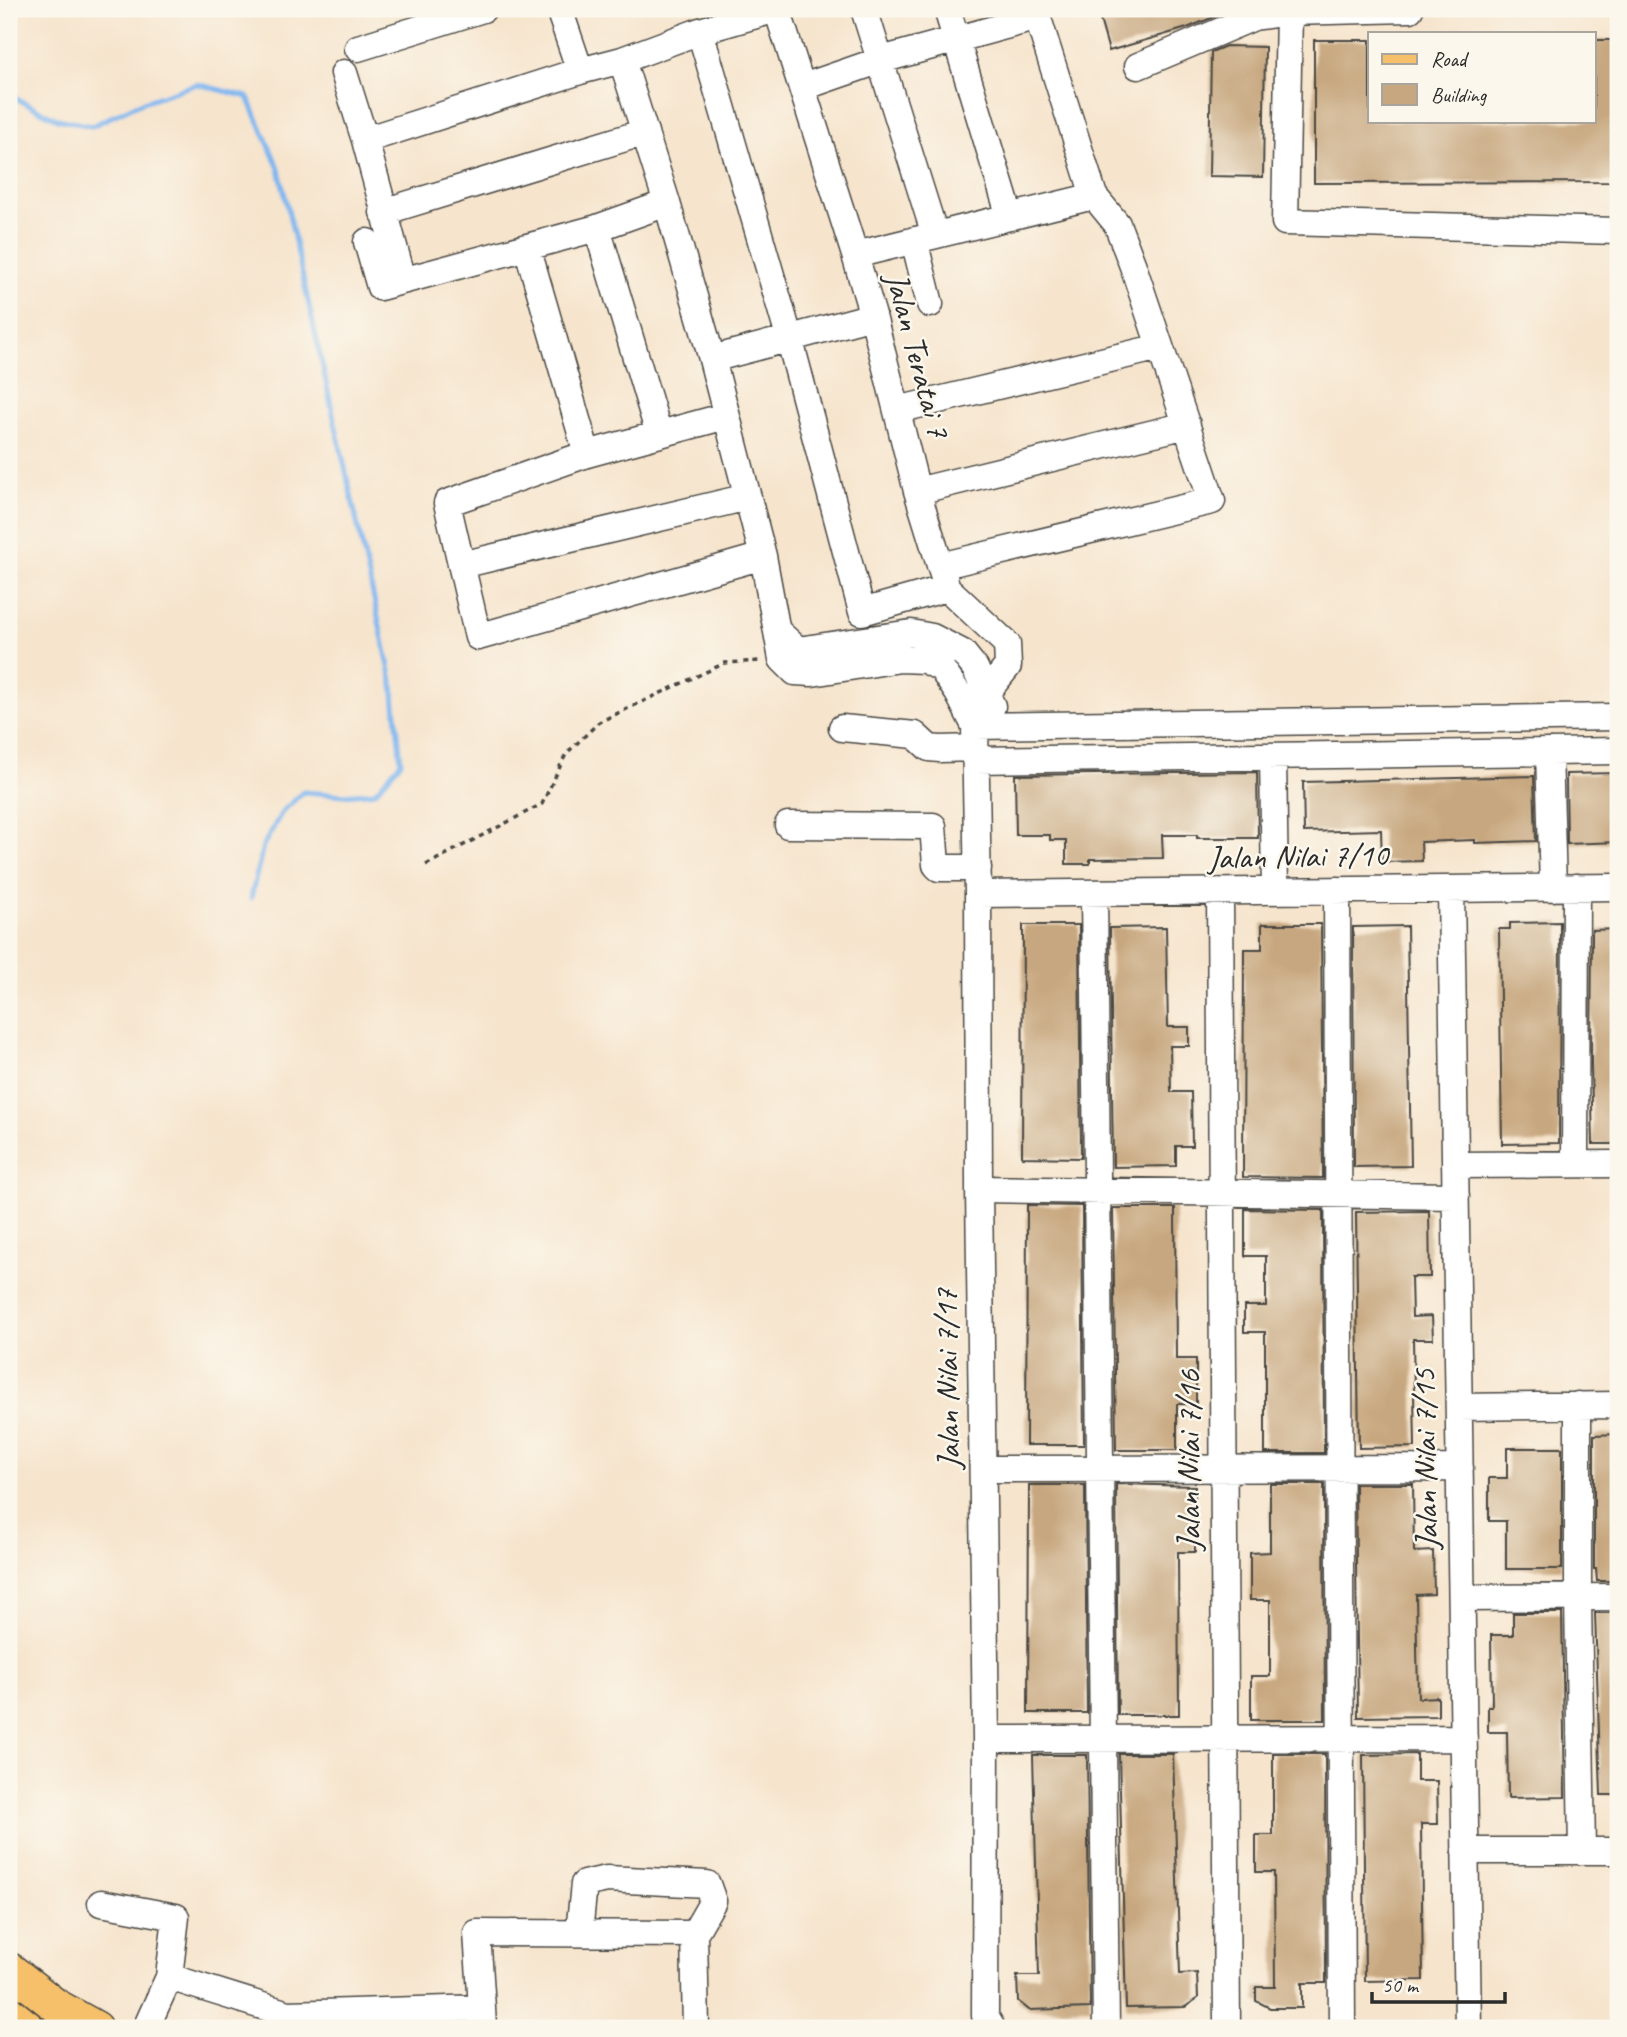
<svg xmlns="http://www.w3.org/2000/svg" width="1627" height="2037" font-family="Caveat,sans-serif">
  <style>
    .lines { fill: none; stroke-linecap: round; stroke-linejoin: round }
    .stream { stroke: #7fb6ef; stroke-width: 5 }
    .building { fill: #c7a77f }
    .minor-casing { stroke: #494743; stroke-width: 29 }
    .major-casing { stroke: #494743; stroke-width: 36 }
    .path { stroke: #494743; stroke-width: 3.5; stroke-dasharray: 5 5; stroke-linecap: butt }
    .minor { stroke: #fff; stroke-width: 26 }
    .major { stroke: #f6c06b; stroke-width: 33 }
    .labels { text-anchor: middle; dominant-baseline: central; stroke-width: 5; stroke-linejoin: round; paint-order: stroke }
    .street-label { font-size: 33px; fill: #2b2b2b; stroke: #fbf7ec }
  </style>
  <rect width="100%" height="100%" fill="#fbf7ec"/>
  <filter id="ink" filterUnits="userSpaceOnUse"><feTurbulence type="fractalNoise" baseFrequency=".0143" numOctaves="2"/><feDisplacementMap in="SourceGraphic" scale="14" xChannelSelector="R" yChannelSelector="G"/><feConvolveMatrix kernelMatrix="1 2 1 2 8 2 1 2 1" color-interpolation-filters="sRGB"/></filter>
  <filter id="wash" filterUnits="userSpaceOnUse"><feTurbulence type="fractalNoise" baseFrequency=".00686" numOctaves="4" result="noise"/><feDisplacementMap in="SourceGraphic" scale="28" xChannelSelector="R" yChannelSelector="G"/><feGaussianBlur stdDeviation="1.57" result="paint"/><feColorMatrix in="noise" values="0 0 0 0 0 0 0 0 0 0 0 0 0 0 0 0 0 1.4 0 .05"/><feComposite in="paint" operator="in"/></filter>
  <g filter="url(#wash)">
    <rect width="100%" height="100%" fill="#f6e4cc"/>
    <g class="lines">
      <path class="stream" d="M9,95L57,119L92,126L140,103L197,84L248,97L279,169L393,685L401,762L375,792L345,795L303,792L282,812L263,846L251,898"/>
    </g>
    <g id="blocks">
      <path class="building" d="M1097,9H1233L1187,28L1109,51Z
        M1314,40H1370V121H1594V40H1618V182L1314,183Z
        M1226,46L1265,47L1263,177L1209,176L1211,52Z
        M1257,772L1258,838H1197V835H1162L1163,858L1090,859V864H1066V840H1050V835H1016L1015,775Z
        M1618,773V842L1567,844L1566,774Z
        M1534,776L1536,841L1475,843V840L1421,842L1422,861L1382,862L1381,830L1304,832L1303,782Z
        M1560,922L1559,1143L1502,1144L1499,929H1510V923Z
        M1262,924H1321L1323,1178L1243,1177L1244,949H1262Z
        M1023,925H1079L1081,1158L1022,1157Z
        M1407,926L1411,1166L1354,1167L1353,927Z
        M1166,927L1168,1027H1189V1046H1170L1171,1092H1191L1192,1146H1176V1166L1113,1167L1110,928Z
        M1618,929V1144H1593L1591,1064L1592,930Z
        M1027,1205L1082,1206L1084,1445H1026Z
        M1113,1208H1175L1176,1359H1196V1404H1177V1450H1116Z
        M1245,1209L1323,1210L1324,1453H1265V1332H1244V1306H1266V1256H1245Z
        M1429,1211L1430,1277H1411L1412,1317L1432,1316L1433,1339H1413L1415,1447L1359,1448L1356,1212Z
        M1618,1434V1581H1597L1596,1569H1594V1435Z
        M1507,1448H1562V1569H1506V1521H1489V1478H1507Z
        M1116,1484L1195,1486V1552H1178L1179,1715H1118Z
        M1270,1484H1324L1325,1720H1251V1676H1270V1600H1250V1553L1270,1552Z
        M1355,1484H1413L1414,1552L1433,1551L1434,1594L1416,1595L1418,1698L1438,1697V1716L1358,1717Z
        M1029,1485H1085L1087,1713H1028Z
        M1513,1613H1562L1565,1797L1508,1798L1507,1732H1488V1707H1492L1491,1635H1513Z
        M1595,1613H1618V1795H1601Z
        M1119,1754H1173L1180,1974L1197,1973L1198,1998L1185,2007L1126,2008Z
        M1273,1754H1325L1326,1983H1302V2008H1270L1256,2001V1987H1275L1274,1872H1256V1835H1273Z
        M1417,1754V1781H1437L1438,1824H1421L1423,1980L1365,1981L1363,1755Z
        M1033,1755H1087L1090,2008L1029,2010L1018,2001L1017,1976H1039Z"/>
    </g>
  </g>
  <g filter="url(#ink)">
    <use href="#blocks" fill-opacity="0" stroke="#494743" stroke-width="2"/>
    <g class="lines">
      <g class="minor-casing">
        <path id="minor" d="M559,9L580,71
          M777,9L855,255L873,316L917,491L947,588L1007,644L1008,666L986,693
          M864,9L935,235
          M947,9L1010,217
          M1410,9L1289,12L1285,222L1618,231
          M700,31L789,337L862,612L947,588
          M358,48L483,9
          M622,60L667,203L712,359L763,556L782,659L795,672L812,673L900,659L925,660L941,668L958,693L975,726L978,894L979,1189L986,1739L985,2016L992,2028
          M1138,66L1254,17L1289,12L1288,9
          M344,73L365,140L403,280
          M803,87L881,60L1038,17
          M365,140L580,71L622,60L700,31L777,9
          M383,212L645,132
          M597,228L659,434
          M914,240L930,304
          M367,242L380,287L597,228L667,203
          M527,247L587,454
          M855,255L1094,196
          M712,359L873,316
          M897,410L1160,347
          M726,416L587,454L447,503L478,637L763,556
          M917,491L1187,425
          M461,565L748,497
          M940,566L1212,501L1133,266L1117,224L1094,196L1035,9
          M777,631L798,650L911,633L932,637L963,653L975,668L992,706
          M975,726L1618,717
          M842,728L915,735L929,748L940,749L975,748
          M1549,752L1553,888
          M1273,756L1275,891
          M975,760L1618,751
          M788,825L933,826L936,865L939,868H978
          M1451,889L1468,2028
          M1337,890L1342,2028
          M1220,892L1227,2028
          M1094,893L1106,2028
          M978,894L1618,887
          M1575,1164L1576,887
          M1455,1165L1618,1164
          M979,1189L1456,1196
          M1578,1405V1598L1582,1851
          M1459,1407L1618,1405
          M983,1469L1460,1468
          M1462,1598L1618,1597
          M986,1739L1464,1738
          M1465,1851H1618
          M101,1903L176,1917L169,1977L146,2028
          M579,1933L584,1884L607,1879L707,1884L713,1901L694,1934
          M169,1977L288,2014L482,2008L483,2028
          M482,2008L477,1933L694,1934L696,2028"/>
      </g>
      <g class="major-casing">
        <path id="major" d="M9,1969L55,2005L96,2028
          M9,2013L28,2028"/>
      </g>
      <path class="path" d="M426,865L542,804L566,754L599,722L725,663L760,661"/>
      <use href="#minor" class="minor"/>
      <use href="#major" class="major"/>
    </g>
  </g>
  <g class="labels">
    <g class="street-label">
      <text transform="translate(918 355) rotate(75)">Jalan Teratai 7</text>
      <text transform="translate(1298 856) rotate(-1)">Jalan Nilai 7/10</text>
      <text transform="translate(947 1379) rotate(-91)">Jalan Nilai 7/17</text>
      <text transform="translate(1425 1459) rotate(-91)">Jalan Nilai 7/15</text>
      <text transform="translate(1189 1460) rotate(-90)">Jalan Nilai 7/16</text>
    </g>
  </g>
  <rect width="1627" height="2037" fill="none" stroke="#fbf7ec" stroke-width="35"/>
  <rect x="1368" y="32" width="228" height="91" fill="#fbf7ec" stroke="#a8a59f" stroke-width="2"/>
  <rect x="1382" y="54" width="35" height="10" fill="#f6c06b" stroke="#a8a59f" stroke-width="2"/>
  <text x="1431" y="66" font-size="21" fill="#2b2b2b">Road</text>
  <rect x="1382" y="84" width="35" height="21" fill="#c7a77f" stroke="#a8a59f" stroke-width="2"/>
  <text x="1431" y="102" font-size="21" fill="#2b2b2b">Building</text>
  <path d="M1372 1992v10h133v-10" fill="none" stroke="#2b2b2b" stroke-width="3.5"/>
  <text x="1382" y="1992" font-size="21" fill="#2b2b2b" stroke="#fbf7ec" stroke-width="5" paint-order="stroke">50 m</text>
</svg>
